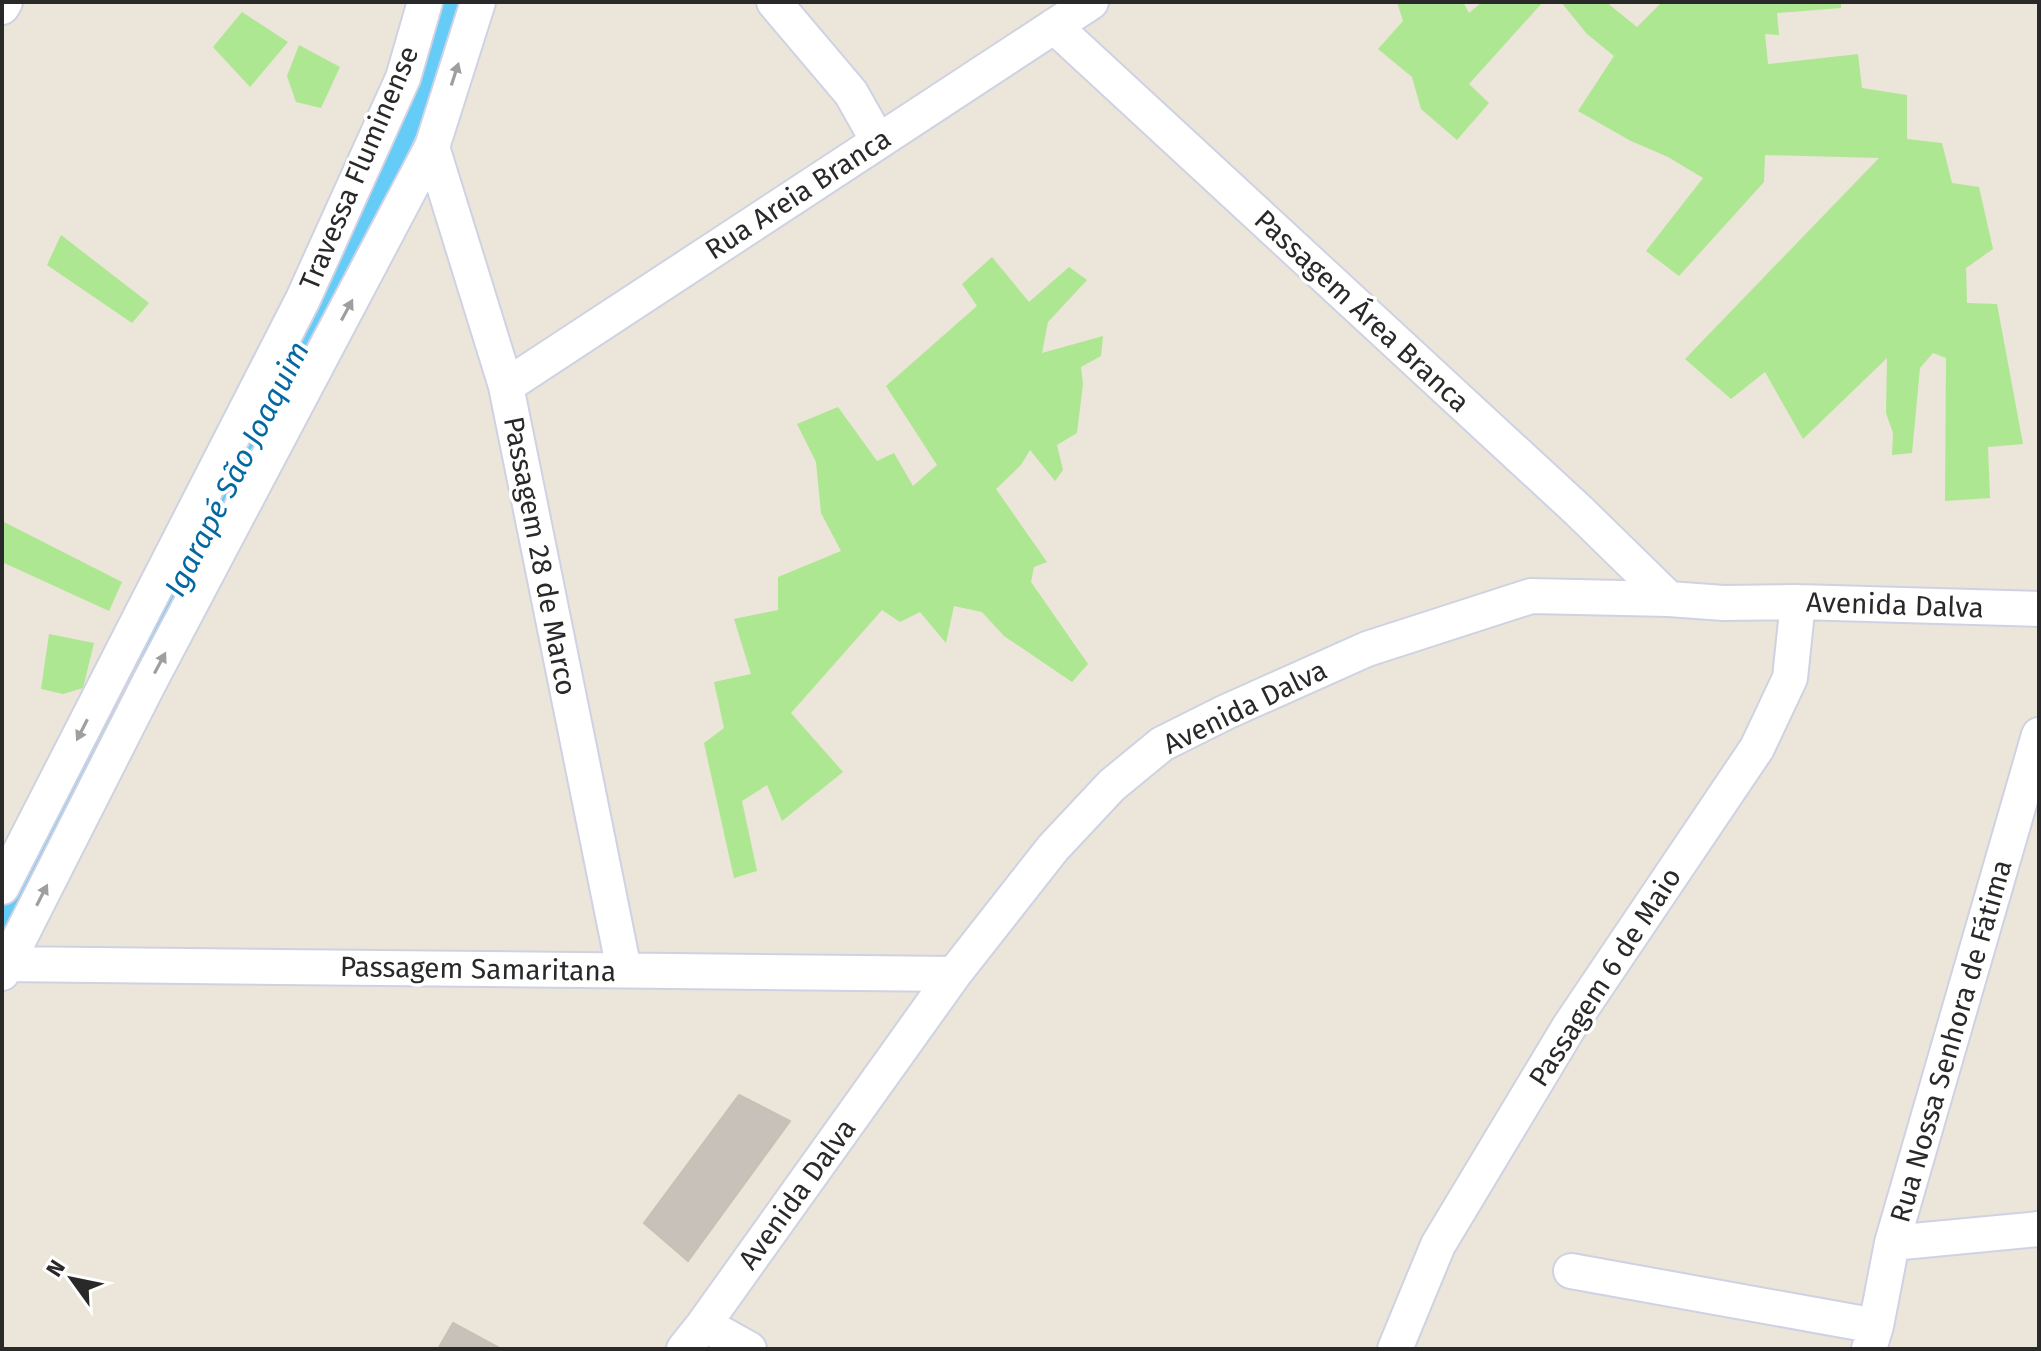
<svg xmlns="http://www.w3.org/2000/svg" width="2041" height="1351" font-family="'Fira Sans',sans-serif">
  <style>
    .green { fill: #ade791 }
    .water { fill: #64ccf7 }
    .building { fill: #c7c1b9; stroke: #c8c1b3; stroke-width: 2 }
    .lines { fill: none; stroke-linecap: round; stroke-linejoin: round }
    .minor-casing { stroke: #ced2e3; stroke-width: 38 }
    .minor { stroke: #fff; stroke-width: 34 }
    .oneway { fill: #9f9f9f }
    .labels { text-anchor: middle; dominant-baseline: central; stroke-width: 7; stroke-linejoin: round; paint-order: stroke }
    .street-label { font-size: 28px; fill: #292929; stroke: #fff }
    .water-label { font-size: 30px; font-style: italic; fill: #0468a2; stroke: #fff }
  </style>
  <rect width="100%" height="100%" fill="#ece5d9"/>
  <path class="green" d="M1397,2H1463L1469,13L1482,2H1543L1469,84L1489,103L1457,140L1421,109L1412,77L1378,49L1403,21Z
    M1561,2H1606L1637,27L1662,2H1841V8L1777,13L1779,35L1765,34L1768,64L1858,54L1862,88L1907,95V139L1942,143L1952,183L1979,187L1993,249L1966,268L1967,303L1997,304L2023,444L1988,447L1990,498L1945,501L1946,358L1933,353L1920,368L1912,453L1892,455L1893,433L1886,413L1887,358L1803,439L1765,372L1731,399L1685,359L1879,158L1765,155L1764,182L1679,276L1646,251L1703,178L1668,157L1631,141L1578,111L1614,56L1587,34Z
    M242,12L288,42L250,87L213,47Z
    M299,45L340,67L321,108L296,102L287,76Z
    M61,235L149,303L132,323L47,265Z
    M992,257L1029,302L1069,267L1087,280L1048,322L1042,353L1103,336L1101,356L1081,367L1083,384L1077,433L1057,445L1063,470L1055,481L1030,450L1021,465L996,489L1047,562L1034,567L1031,582L1088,664L1072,682L1004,636L982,612L954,606L946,643L920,612L900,622L882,610L791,713L843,772L782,821L767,785L742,801L757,871L734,878L704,743L724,728L714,682L751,674L734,619L778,610V577L841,551L821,513L816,462L797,424L838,407L877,461L894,453L913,486L937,465L886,386L977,306L962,284Z
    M2,521L122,582L109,611L2,562Z
    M49,634L94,643L83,688L63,694L41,689Z"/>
  <path class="water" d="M431,2H458L442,81L305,368L2,948V897Z"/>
  <path class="building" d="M739,1095L790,1121L688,1261L644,1223Z
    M453,1323L501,1349H438Z"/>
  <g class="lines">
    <g class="minor-casing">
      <path id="minor" d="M774,2L851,93L878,141
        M2,7L5,2
        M1054,26L1579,511L1669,599
        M432,147L506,386L624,970
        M506,386L1091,2
        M2,887L303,299L403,78L425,2
        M2,964L954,974
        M2,973L149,683L432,147L478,2
        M1892,1243L2039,1229
        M1571,1271L1876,1326
        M704,1324L749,1349
        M684,1349L704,1324L954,974L1053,848L1112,785L1162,744L1226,712L1367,649L1531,596L1669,599L1724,603L1798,602L2039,609
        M1395,1349L1438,1245L1569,1027L1757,748L1790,678L1798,602
        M1869,1349L1876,1326L1892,1243L2039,735"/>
    </g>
    <use href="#minor" class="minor"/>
  </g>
  <defs><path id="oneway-solid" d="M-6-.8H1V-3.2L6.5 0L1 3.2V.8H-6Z" transform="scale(2)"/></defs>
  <g class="oneway">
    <use href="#oneway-solid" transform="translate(455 74) rotate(-72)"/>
    <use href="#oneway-solid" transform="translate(347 310) rotate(-62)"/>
    <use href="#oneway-solid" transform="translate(160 663) rotate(-62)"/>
    <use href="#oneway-solid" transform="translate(82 730) rotate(117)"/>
    <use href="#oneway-solid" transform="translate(42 895) rotate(-63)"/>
  </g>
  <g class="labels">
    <g class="street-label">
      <text transform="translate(359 168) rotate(-67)">Travessa Fluminense</text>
      <text transform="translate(798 194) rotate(-33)">Rua Areia Branca</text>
      <text transform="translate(1362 311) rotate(43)">Passagem Área Branca</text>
      <text transform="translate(540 556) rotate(79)">Passagem 28 de Marco</text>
      <text transform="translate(1895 605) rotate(2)">Avenida Dalva</text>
      <text transform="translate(1245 707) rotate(-26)">Avenida Dalva</text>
      <text transform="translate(478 969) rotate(1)">Passagem Samaritana</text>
      <text transform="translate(1605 977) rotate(-57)">Passagem 6 de Maio</text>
      <text transform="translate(1951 1041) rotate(-74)">Rua Nossa Senhora de Fátima</text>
      <text transform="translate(797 1194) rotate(-54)">Avenida Dalva</text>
    </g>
    <g class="water-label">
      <text transform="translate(237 469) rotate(-63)">Igarapé São Joaquim</text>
    </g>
  </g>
  <rect width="2041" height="1351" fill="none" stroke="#292929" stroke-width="8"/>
  <g transform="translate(72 1279) rotate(303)" stroke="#ffffff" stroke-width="6" paint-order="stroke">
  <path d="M0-6L14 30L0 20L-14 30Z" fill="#292929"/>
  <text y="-12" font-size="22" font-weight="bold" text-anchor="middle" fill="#292929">N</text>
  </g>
</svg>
